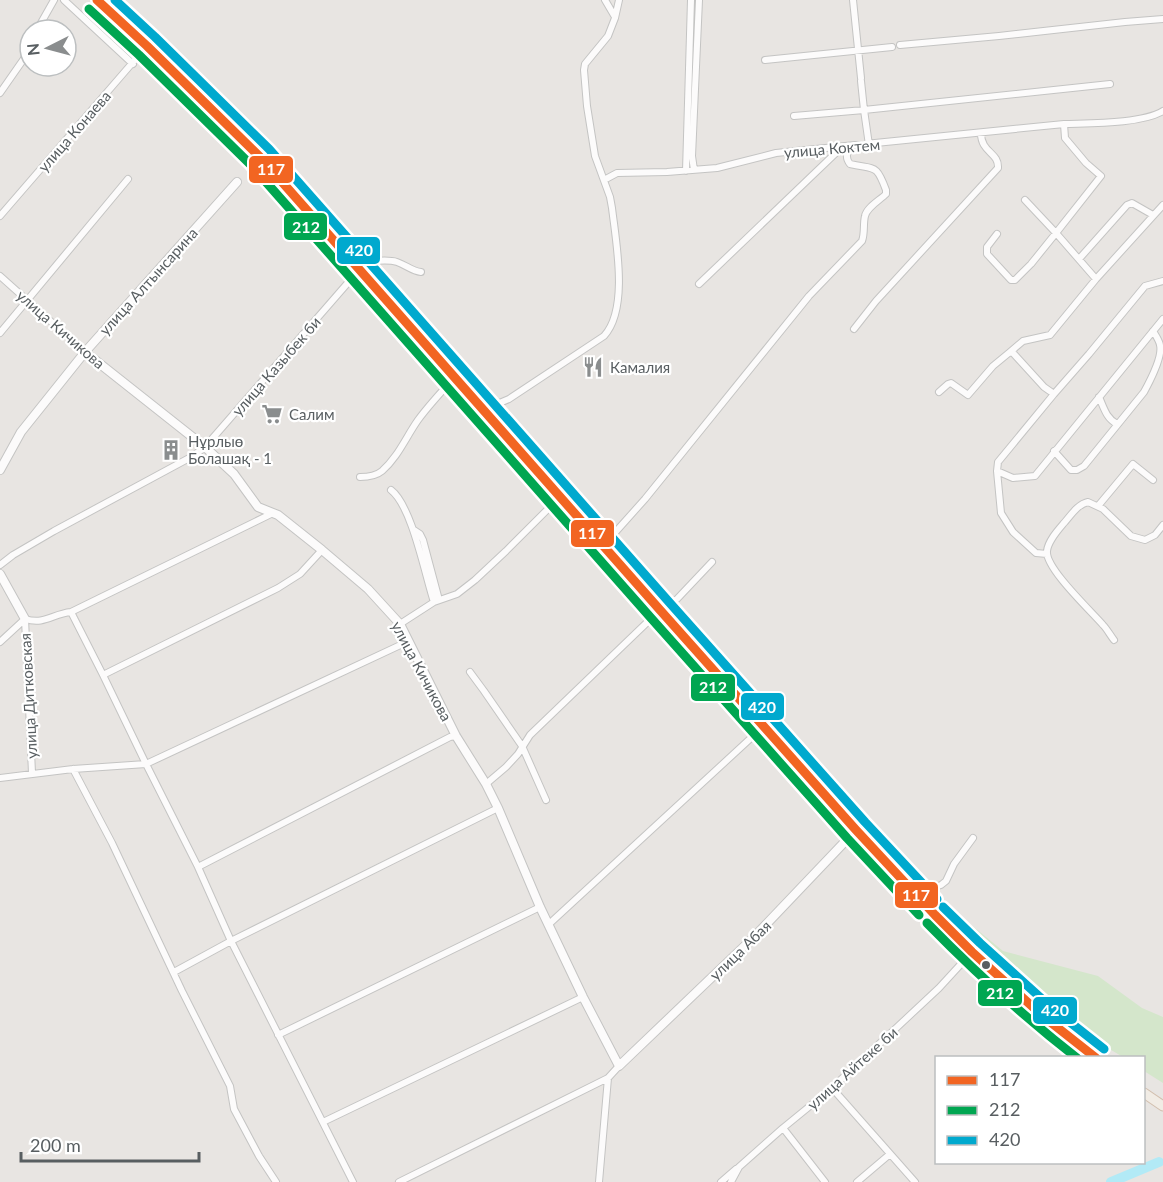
<svg xmlns="http://www.w3.org/2000/svg" width="1163" height="1182" font-family="Lato,sans-serif">
  <style>
    .green { fill: #d4e6cb }
    .lines { fill: none; stroke-linecap: round; stroke-linejoin: round }
    .river { stroke: #b2eaf6; stroke-width: 10 }
    .minor-casing { stroke: #c4c4c3; stroke-width: 8 }
    .tertiary-casing { stroke: #c4c4c3; stroke-width: 10 }
    .primary-casing { stroke: #d2bfae; stroke-width: 11 }
    .minor { stroke: #fcfbfb; stroke-width: 6 }
    .tertiary { stroke: #fcfbfb; stroke-width: 8 }
    .primary { stroke: #f1ece5; stroke-width: 9 }
    .bus-1-casing { stroke: #fff; stroke-width: 14 }
    .bus-2-casing { stroke: #fff; stroke-width: 14 }
    .bus-3-casing { stroke: #fff; stroke-width: 14 }
    .bus-1 { stroke: #f26522; stroke-width: 9 }
    .bus-2 { stroke: #00a651; stroke-width: 9 }
    .bus-3 { stroke: #00a9ce; stroke-width: 9 }
    .bus-dot { fill: #585e61; stroke: #fff; stroke-width: 2 }
    .labels { text-anchor: middle; dominant-baseline: central; stroke-width: 4.5; stroke-linejoin: round; paint-order: stroke }
    .street-label { font-size: 15px; fill: #585e61; stroke: #fff }
    .poi-label { font-size: 15px; fill: #585e61; stroke: #fff; text-anchor: start }
    .line-badge { stroke: #fff; stroke-width: 2 }
    .badge-label { font-size: 16px; text-anchor: middle; font-weight: bold; fill: #fff }
  </style>
  <rect width="100%" height="100%" fill="#e8e5e2"/>
  <path class="green" d="M947,905L1003,951L1098,976L1142,1008L1163,1017V1083L1144,1071V1058L1123,1057L1106,1047L1036,992Z"/>
  <g class="lines">
    <path class="river" d="M1111,1182L1159,1162"/>
    <g class="minor-casing">
      <path id="minor" d="M64,0L133,64
        M605,0L615,17
        M853,0L861,78
        M37,30L54,0
        M900,45L999,36L1125,22L1163,19
        M765,60L892,47
        M861,81L864,110L1110,84
        M0,93L30,50
        M794,116L864,110L869,145
        M694,170L692,156L699,0
        M686,171L691,0
        M604,180L617,173L667,172L717,168L776,153L1064,124
        M1025,200L1056,233L1096,279L1163,205
        M0,216L147,46
        M997,234L987,247V254L1011,280H1015L1031,264L1056,233L1101,176L1086,163L1065,138L1064,124C1090,123 1141,124 1163,111
        M1079,259L1127,205L1132,203L1153,215
        M0,276L85,352
        M699,284L841,148
        M854,329L876,301L998,168C999,152 981,153 981,133
        M0,333L128,179
        M1010,352L1023,341L1050,335L1096,279
        M939,392L948,384L951,383L968,395L993,366L1010,352L1013,353L1044,387L1054,394L1089,354L1145,286L1163,281
        M1054,394L998,462L997,471L1013,478L1035,476L1163,319
        M1099,397C1104,408 1106,418 1117,424
        M483,410L509,399L604,336C629,309 616,242 612,208L610,197L595,156L587,106L584,70L585,64L608,36L615,18L619,0
        M1054,451L1071,470H1077L1084,466L1144,392C1150,381 1163,357 1160,345C1159,340 1156,336 1153,331
        M997,471L1001,513L1013,532L1036,553L1047,554
        M360,477C368,477 376,476 382,471C398,457 406,437 418,420C429,405 442,391 455,377
        M391,490C412,506 425,575 434,602
        M1098,506L1133,464L1153,480
        M414,530L420,534L423,540L439,600
        M603,546L645,499L809,296L862,241C865,233 863,224 865,216C867,207 880,200 886,194V190C876,163 875,170 850,164C845,158 847,153 849,147
        M0,565L13,555L54,531L193,456L205,447L366,262C376,261 387,259 397,262C406,265 412,271 421,272
        M71,612L103,675L146,764L198,867L231,941L353,1182
        M25,619C45,625 52,614 71,612L273,513
        M25,619L32,773
        M400,624L434,602L457,594L475,580L506,551L560,497
        M1114,640C1110,635 1107,629 1103,625C1091,611 1045,568 1047,551C1048,541 1058,530 1064,523C1071,515 1078,504 1088,502L1103,509L1131,536L1145,540L1155,535L1163,525
        M0,642L25,619
        M470,672L484,691L522,746L546,800
        M103,675L278,588L300,574L322,550
        M73,769L112,843L182,991L230,1086L234,1109L259,1156L276,1182
        M0,778L73,769L146,764L409,641
        M486,784L506,767L518,754L530,735L660,610L677,599L712,562
        M198,867L450,737L456,736
        M918,896L925,890L941,885L946,881L954,864L973,838
        M548,925L764,726
        M174,972L231,941L498,808
        M278,1035L540,907
        M832,1088L915,1182
        M323,1122L583,997
        M783,1128L825,1182
        M399,1182L608,1078L619,1066
        M599,1182L608,1078
        M721,1182L736,1169
        M731,1182L739,1167L783,1128L832,1088L939,988L972,952
        M857,1182L890,1154"/>
    </g>
    <g class="tertiary-casing">
      <path id="tertiary" d="M85,352L205,447L234,474L258,507L278,515L322,550L368,589L400,624L456,736L486,784L498,808L540,907L583,997L619,1066L755,936L856,830
        M0,470L21,432L85,352L237,182
        M0,574L25,619"/>
    </g>
    <g class="primary-casing">
      <path id="primary" d="M97,0L147,46L260,157L660,610L856,830L935,915L972,952L1044,1017L1097,1058
        M1144,1093L1163,1106"/>
    </g>
    <use href="#minor" class="minor"/>
    <use href="#tertiary" class="tertiary"/>
    <use href="#primary" class="primary"/>
    <g class="bus-1-casing">
      <path id="bus-1" d="M97,0L147,46L260,157L660,610L856,830L935,915L972,952L1044,1017L1096,1058"/>
    </g>
    <g class="bus-2-casing">
      <path id="bus-2" d="M89,9L139,55L251,165L651,618L847,838L919,915
        M927,923C974,971 1023,1016 1077,1058"/>
    </g>
    <g class="bus-3-casing">
      <path id="bus-3" d="M115,0L155,37L269,149L669,602L865,822L937,899
        M943,907L980,943L1052,1008L1104,1049"/>
    </g>
    <use href="#bus-1" class="bus-1"/>
    <use href="#bus-2" class="bus-2"/>
    <use href="#bus-3" class="bus-3"/>
  </g>
  <defs>
    <g id="restaurant-bare" transform="scale(1.62)"><path d="M-5-6h1v4h1v-4h1v4h1v-4h1v5L-1.5 .5V6h-2V.5L-5-1ZM5-6V6H3V1.5H1.5Q1.5-4 5-6Z" fill="#8a8d8e" stroke="#fff" stroke-width="2.5" paint-order="stroke"/></g>
    <g id="supermarket-bare" transform="scale(1.62)"><path d="M-6-5.5h2.5l.6 2H6L4.5 2H-2.5L-4.4-4H-6ZM-1.5 3.2a1.3 1.3 0 1 0 .1 0ZM3 3.2a1.3 1.3 0 1 0 .1 0Z" fill="#8a8d8e" stroke="#fff" stroke-width="2.5" paint-order="stroke"/></g>
    <g id="building-bare" transform="scale(1.62)"><path d="M-4-6H4V6H1V3H-1V6H-4ZM-2.5-4.3h1.7v1.8h-1.7ZM.8-4.3h1.7v1.8H.8ZM-2.5-1h1.7V.8h-1.7ZM.8-1h1.7V.8H.8Z" fill="#8a8d8e" stroke="#fff" stroke-width="2.5" paint-order="stroke"/></g>
  </defs>
  <g fill-rule="evenodd">
    <use href="#restaurant-bare" x="593" y="367"/>
    <use href="#supermarket-bare" x="272" y="414"/>
    <use href="#building-bare" x="171" y="450"/>
  </g>
  <circle class="bus-dot" cx="986" cy="965" r="5"/>
  <g class="labels">
    <g class="street-label">
      <text transform="translate(74 131) rotate(-49)">улица Конаева</text>
      <text transform="translate(832 148) rotate(-5)">улица Коктем</text>
      <text transform="translate(148 281) rotate(-48)">улица Алтынсарина</text>
      <text transform="translate(61 329) rotate(41)">улица Кичикова</text>
      <text transform="translate(276 366) rotate(-49)">улица Казыбек би</text>
      <text transform="translate(422 671) rotate(62)">улица Кичикова</text>
      <text transform="translate(28 696) rotate(-93)">улица Дитковская</text>
      <text transform="translate(740 950) rotate(-44)">улица Абая</text>
      <text transform="translate(852 1068) rotate(-42)">улица Айтеке би</text>
    </g>
    <g class="poi-label">
      <text x="610" y="367">Камалия</text>
      <text x="289" y="414">Салим</text>
      <text x="188" y="441">Нұрлыө<tspan x="188" dy="17">Болашақ - 1</tspan></text>
    </g>
  </g>
  <g class="line-badge">
    <rect x="248" y="155" width="46" height="29" rx="6" fill="#f26522"/>
    <rect x="283" y="212" width="45" height="29" rx="6" fill="#00a651"/>
    <rect x="336" y="236" width="45" height="29" rx="6" fill="#00a9ce"/>
    <rect x="570" y="519" width="45" height="29" rx="6" fill="#f26522"/>
    <rect x="690" y="673" width="46" height="29" rx="6" fill="#00a651"/>
    <rect x="740" y="692" width="45" height="29" rx="6" fill="#00a9ce"/>
    <rect x="894" y="881" width="45" height="28" rx="6" fill="#f26522"/>
    <rect x="977" y="979" width="46" height="28" rx="6" fill="#00a651"/>
    <rect x="1032" y="996" width="46" height="29" rx="6" fill="#00a9ce"/>
  </g>
  <g class="badge-label">
    <text x="271" y="175">117</text>
    <text x="306" y="233">212</text>
    <text x="359" y="256">420</text>
    <text x="592" y="539">117</text>
    <text x="713" y="693">212</text>
    <text x="762" y="713">420</text>
    <text x="916" y="901">117</text>
    <text x="1000" y="999">212</text>
    <text x="1055" y="1016">420</text>
  </g>
  <rect x="935" y="1056" width="210" height="108" fill="#ffffff" stroke="#bcbfc0" stroke-width="1.5"/>
  <rect x="947" y="1076" width="30" height="9" fill="#f26522" stroke="#bcbfc0" stroke-width="1.5"/>
  <text x="989" y="1086" font-size="18" fill="#585e61">117</text>
  <rect x="947" y="1106" width="30" height="9" fill="#00a651" stroke="#bcbfc0" stroke-width="1.5"/>
  <text x="989" y="1116" font-size="18" fill="#585e61">212</text>
  <rect x="947" y="1136" width="30" height="9" fill="#00a9ce" stroke="#bcbfc0" stroke-width="1.5"/>
  <text x="989" y="1146" font-size="18" fill="#585e61">420</text>
  <g transform="translate(48 48) rotate(264)"><circle r="28" fill="#ffffff" stroke="#bcbfc0" stroke-width="1.5"/>
  <path d="M0-4.5L10 22L0 15L-10 22Z" fill="#8a8d8e"/>
  <text y="-9" font-size="16" font-weight="bold" text-anchor="middle" fill="#585e61">N</text>
  </g>
  <path d="M21 1152v9h178v-9" fill="none" stroke="#585e61" stroke-width="3"/>
  <text x="30" y="1152" font-size="18" fill="#585e61" stroke="#ffffff" stroke-width="4.5" paint-order="stroke">200 m</text>
</svg>
